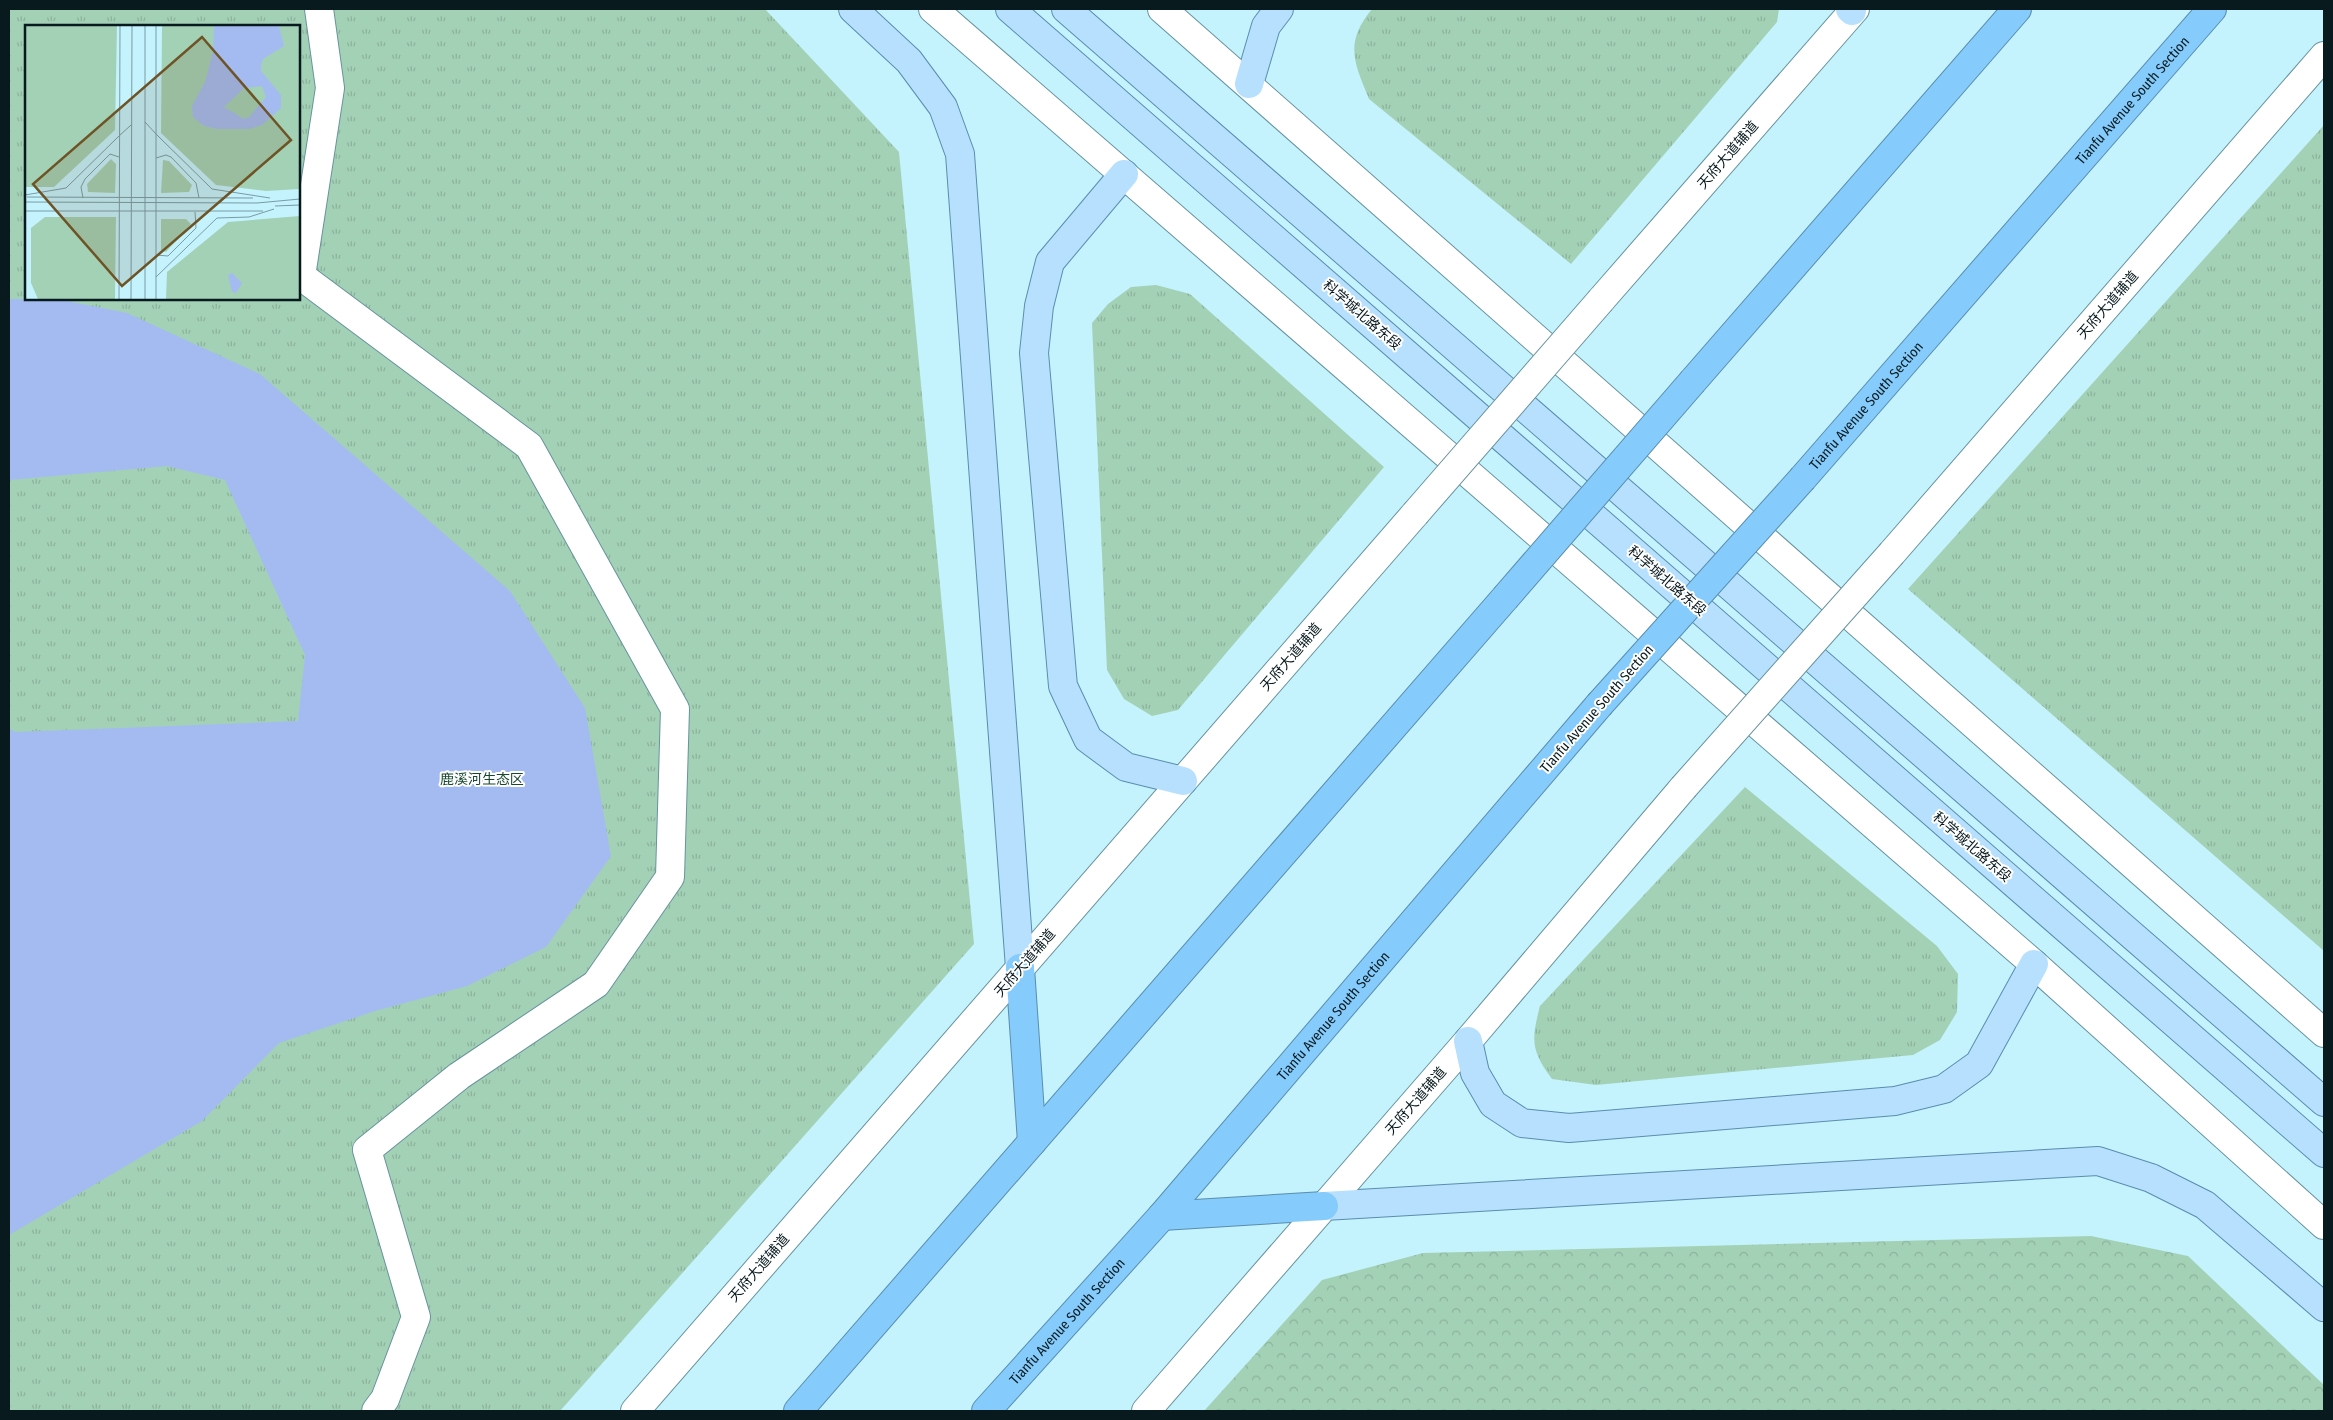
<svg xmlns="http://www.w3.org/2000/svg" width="2333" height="1420" font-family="'Fira Sans Condensed','Noto Sans SC',sans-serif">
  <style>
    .grass { fill: url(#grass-tufts); fill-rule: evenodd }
    .forest { fill: url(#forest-crowns) }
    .water { fill: #a4bbf2 }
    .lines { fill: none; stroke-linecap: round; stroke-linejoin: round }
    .minor-casing { stroke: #67939d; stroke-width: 30 }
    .major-casing { stroke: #598dae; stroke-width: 30 }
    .highway-casing { stroke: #598dae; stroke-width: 30 }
    .minor { stroke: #fff; stroke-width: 28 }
    .major { stroke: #b6e0fd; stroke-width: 28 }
    .highway { stroke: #85cbfc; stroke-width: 28 }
    .minor-bridge-casing { stroke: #67939d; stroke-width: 30; stroke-linecap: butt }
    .highway-bridge-casing { stroke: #598dae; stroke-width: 30; stroke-linecap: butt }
    .minor-bridge { stroke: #fff; stroke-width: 28 }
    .highway-bridge { stroke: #85cbfc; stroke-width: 28 }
    .labels { text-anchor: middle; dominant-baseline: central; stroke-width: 4; stroke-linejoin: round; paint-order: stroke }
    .street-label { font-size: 14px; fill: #081a1e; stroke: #fff }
    .park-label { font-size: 14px; fill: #164830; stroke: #fff }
    .inset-road { fill: none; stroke: #799ca4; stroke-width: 1 }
    .view { fill: #6e5325; fill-opacity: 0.15; stroke: #6e5325; stroke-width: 2.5 }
    .inset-edge { fill: none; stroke: #081a1e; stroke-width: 2.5 }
  </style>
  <defs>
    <pattern id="grass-tufts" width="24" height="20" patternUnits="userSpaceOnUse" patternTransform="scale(1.25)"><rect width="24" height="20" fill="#a3d1b6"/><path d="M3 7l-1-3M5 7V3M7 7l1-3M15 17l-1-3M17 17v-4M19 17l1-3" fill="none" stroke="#8bb39c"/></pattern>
    <pattern id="forest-crowns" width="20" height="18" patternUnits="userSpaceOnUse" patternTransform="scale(1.25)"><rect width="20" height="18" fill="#a3d1b6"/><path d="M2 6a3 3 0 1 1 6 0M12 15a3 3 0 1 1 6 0" fill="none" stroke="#8bb39c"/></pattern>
  </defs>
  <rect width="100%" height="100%" fill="#c4f3fd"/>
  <path class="grass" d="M9,9H765L899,152L974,944L560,1411H9ZM26,26H299V299H26Z
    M1372,9H1779L1777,22L1571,264L1369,99C1354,62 1344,43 1372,9Z
    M2324,125V951L1908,589Z
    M1156,285L1190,294L1384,467L1178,710L1152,716L1124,699L1107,670L1092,323L1108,304L1131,287Z
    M1745,787L1937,946L1958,974L1957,1012L1940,1040L1913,1055L1596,1085L1552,1079C1531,1050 1531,1041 1540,1006Z"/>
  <path class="forest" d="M2091,1236L2188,1256L2324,1385V1411H1204L1322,1280L1423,1253Z"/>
  <path class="water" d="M9,299H57L127,313L260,374L510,591L585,708L611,856L546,947L467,986L375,1011L279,1043L202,1121L9,1235V728L15,732L298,721L305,655L225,480L167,466L9,480Z"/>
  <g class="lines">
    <g class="minor-casing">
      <path id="minor" d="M319,9L330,88L301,276L529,446L675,709L670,877L596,984L459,1076L367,1150L416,1317L385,1399L376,1411
        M933,9L2034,964L2324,1225
        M1162,9L2324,1033
        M1601,300L1855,9
        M1892,553L2324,56
        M635,1411L1415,514
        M1146,1411L1468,1041L1683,788"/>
    </g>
    <g class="major-casing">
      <path id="major" d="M853,9L909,61L943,107L960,154L1020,968
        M1010,9L2324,1153
        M1066,9L2324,1102
        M1850,9L1852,11
        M1249,84L1266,26L1279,9
        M1124,174L1050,262L1039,306L1034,353L1063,686L1088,739L1126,767L1183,781
        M1468,1041L1475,1073L1493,1104L1522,1123L1569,1128L1895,1101L1944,1089L1979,1064L2034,964
        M1324,1206L2098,1161L2151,1178L2205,1205L2324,1307"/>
    </g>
    <g class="highway-casing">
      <g id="highway">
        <path d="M1693,381L2017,9"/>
        <path id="s1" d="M1803,478L2212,9"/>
        <path d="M1020,968L1032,1142"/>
        <path d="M1162,1216L1324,1206"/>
        <path d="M798,1411L1505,598"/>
        <path id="s2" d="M986,1411L1162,1216L1599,705"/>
      </g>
    </g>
    <use href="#minor" class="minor"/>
    <use href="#major" class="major"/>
    <use href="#highway" class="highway"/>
    <g class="minor-bridge-casing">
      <path id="minor-bridge" d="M1415,514L1601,300
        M1683,788L1892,553"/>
    </g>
    <g class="highway-bridge-casing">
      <path id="highway-bridge" d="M1505,598L1693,381
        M1599,705L1803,478"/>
    </g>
    <use href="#minor-bridge" class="minor-bridge"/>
    <use href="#highway-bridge" class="highway-bridge"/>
  </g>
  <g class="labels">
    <g class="street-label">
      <text stroke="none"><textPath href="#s1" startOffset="501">Tianfu Avenue South Section</textPath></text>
      <text transform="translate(1728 155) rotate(-49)">天府大道辅道</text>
      <text transform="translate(2108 305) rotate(-49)">天府大道辅道</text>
      <text transform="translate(1362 315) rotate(41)">科学城北路东段</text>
      <text stroke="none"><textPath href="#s1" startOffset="96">Tianfu Avenue South Section</textPath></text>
      <text transform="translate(1667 581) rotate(41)">科学城北路东段</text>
      <text transform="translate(1291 657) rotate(-49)">天府大道辅道</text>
      <text transform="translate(1597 709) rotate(-49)">Tianfu Avenue South Section</text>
      <text transform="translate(1972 847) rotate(41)">科学城北路东段</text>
      <text transform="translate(1025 963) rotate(-49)">天府大道辅道</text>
      <text stroke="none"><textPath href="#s2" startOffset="526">Tianfu Avenue South Section</textPath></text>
      <text transform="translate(1416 1101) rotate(-49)">天府大道辅道</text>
      <text transform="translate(759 1268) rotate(-49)">天府大道辅道</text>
      <text stroke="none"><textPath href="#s2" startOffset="121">Tianfu Avenue South Section</textPath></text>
    </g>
    <g class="park-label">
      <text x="482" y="779">鹿溪河生态区</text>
    </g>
  </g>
  <g transform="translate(25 25)">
    <rect width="275" height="275" fill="#c4f3fd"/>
    <path d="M137,1H275V164L241,166L191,160L136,108ZM86,134L91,139L90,168L63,167L62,159ZM138,135L144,136L167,160L164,167L136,168ZM275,191V274H141L142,247L203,197ZM20,192H91L90,274H13L6,258V203ZM136,194H161L166,199L141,227L136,225Z" fill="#a3d1b6"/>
    <path d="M0,1H92L90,105L29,162H0Z" fill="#a3d1b6"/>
    <path d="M189,1H254L259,21L238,34L236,40V46L256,70V83L237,100L224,104H192L179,101L168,92L167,81L180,57L188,27ZM237,61L241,72L224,92L219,94L199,82L219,63ZM207,248L217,258L211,268L207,267L203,250Z" fill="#a4bbf2" fill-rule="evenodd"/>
    <path class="inset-road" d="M120,97L131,109M131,109L187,164L245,173M94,111L106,100M131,133L141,130L146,132L171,158L174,173M0,170L41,163L94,111M2,172L228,173M58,173L56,162L60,154L85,129L94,132M0,177L232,178L275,174M250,181L275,180M0,186H238M131,230L143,231L171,203L170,187M131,252L192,193L224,192L249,184M94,274L95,1M106,274L107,1M120,274V1M131,274V1"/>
    <path class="view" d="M177,12L266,115L97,261L8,159Z"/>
    <rect width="275" height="275" class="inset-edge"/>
  </g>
  <rect width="2333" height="1420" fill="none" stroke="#081a1e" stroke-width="20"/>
</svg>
